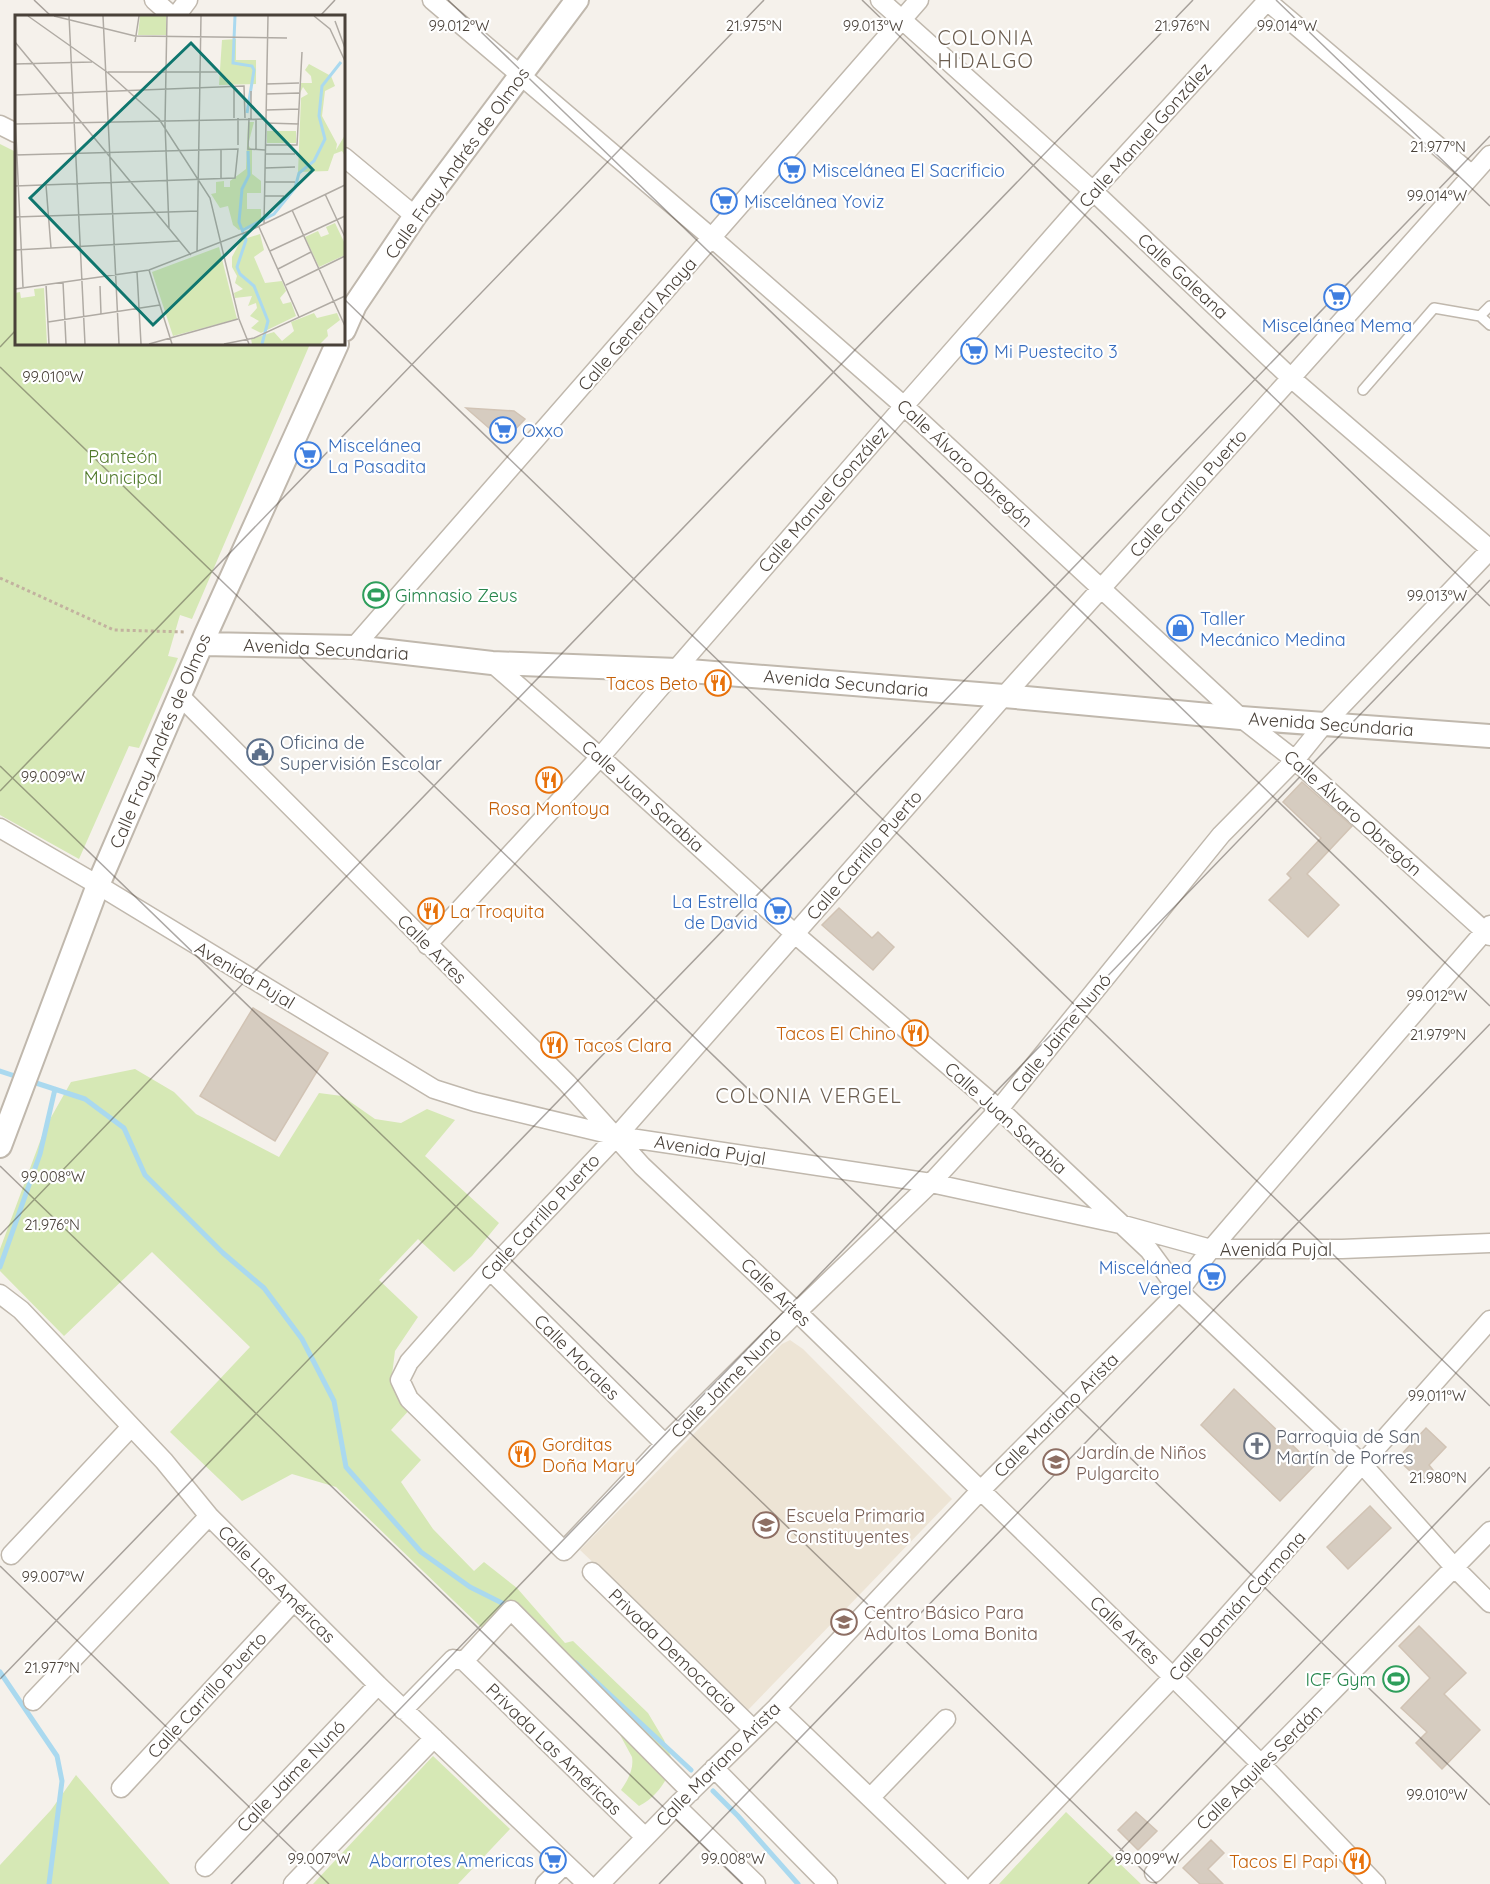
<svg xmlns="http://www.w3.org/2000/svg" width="1490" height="1884" font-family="Quicksand,sans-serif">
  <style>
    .education { fill: #ede4d5 }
    .green { fill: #d6e8b5 }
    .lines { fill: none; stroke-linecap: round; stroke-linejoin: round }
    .stream { stroke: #aad9ef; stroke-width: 5 }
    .building { fill: #d6ccc0; stroke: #d1c3b4; stroke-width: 1.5 }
    .service-casing { stroke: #c0b8ad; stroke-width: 12 }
    .minor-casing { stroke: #c0b8ad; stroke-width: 21 }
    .tertiary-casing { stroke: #c0b8ad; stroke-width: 26 }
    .path { stroke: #c2b29f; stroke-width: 3; stroke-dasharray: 3 3; stroke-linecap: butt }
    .service { stroke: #fff; stroke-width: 9 }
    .minor { stroke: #fff; stroke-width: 18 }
    .tertiary { stroke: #fff; stroke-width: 22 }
    .ticks { fill: none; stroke: #494139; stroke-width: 1.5; stroke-opacity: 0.45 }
    .labels { text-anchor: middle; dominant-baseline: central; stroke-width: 4.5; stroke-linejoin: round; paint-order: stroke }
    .street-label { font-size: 18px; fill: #494139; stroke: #fff }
    .shop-label { font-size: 18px; fill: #366cbe; stroke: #fff; text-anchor: start }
    .park-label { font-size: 18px; fill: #517a2c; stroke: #fff }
    .leisure-label { font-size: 18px; fill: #27864d; stroke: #fff; text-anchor: start }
    .food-label { font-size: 18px; fill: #c56008; stroke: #fff; text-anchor: end }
    .service-label { font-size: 18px; fill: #4e5e75; stroke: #fff; text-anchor: start }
    .worship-label { font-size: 18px; fill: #5b616d; stroke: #fff; text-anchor: start }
    .education-label { font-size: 18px; fill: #785e54; stroke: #fff; text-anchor: start }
    .neighbourhood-label { font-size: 20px; letter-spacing: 1.5px; fill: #6c5e50; stroke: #fff }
    .inset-river { fill: none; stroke: #aad9ef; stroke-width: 3 }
    .inset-road { fill: none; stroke: #b0aba4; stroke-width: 1.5 }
    .view { fill: #0f766e; fill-opacity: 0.15; stroke: #0f766e; stroke-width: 3 }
    .inset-edge { fill: none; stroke: #494139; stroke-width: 3 }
    .ticks-label { font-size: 15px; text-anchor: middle; fill: #494139; stroke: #fff; stroke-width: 4.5; stroke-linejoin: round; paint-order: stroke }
  </style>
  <rect width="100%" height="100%" fill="#f5f1eb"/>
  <path class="education" d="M790,1340L803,1349L952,1499L748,1710L580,1550L782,1344Z"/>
  <path class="green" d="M0,144L16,152V344H310L192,619L180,615L168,656L178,658L139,748L129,746L79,859L0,815Z
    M135,1069L174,1092L196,1114L279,1157L319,1093L342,1096L375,1119L401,1123L427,1109L455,1120L425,1156L499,1223L472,1256L454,1272L418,1239L379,1280L418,1317L395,1351L392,1375L412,1407L391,1430L421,1460L401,1482L433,1529L474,1571L484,1562L517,1588L565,1643L573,1641L648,1713L664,1740L674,1764C665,1782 658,1796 639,1806L621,1790C628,1780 634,1769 632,1757L600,1698L509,1619L483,1629L336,1487L292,1474L242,1501L170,1432L250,1347L152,1252L64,1336L0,1271V1249L45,1128L71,1082Z
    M433,1756L510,1829L458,1884H313Z
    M76,1775L170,1884H0V1865L51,1810Z
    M1066,1812L1141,1884H999Z"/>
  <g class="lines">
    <path class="stream" d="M0,1071L21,1078
      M30,1081L85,1099L124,1128L145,1175L223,1253L264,1288L302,1339L334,1401L346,1467L421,1552L470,1587L510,1607
      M0,1267L40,1154L55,1089
      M576,1663L691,1770
      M0,1672L57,1756L62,1781L49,1884
      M713,1791L738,1816L798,1884"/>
  </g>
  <path class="building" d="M466,408L514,411L525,419L504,441Z
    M1302,782L1352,826L1307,874L1339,905L1308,937L1269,900L1291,878L1287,874L1321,838L1283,802Z
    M839,908L872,938L878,932L894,947L873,970L822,925Z
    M253,1008L328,1053L275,1141L200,1096Z
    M1234,1389L1314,1466L1280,1501L1201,1425Z
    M1426,1428L1446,1447L1429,1465L1433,1470L1422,1482L1397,1459Z
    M1370,1506L1391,1528L1348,1569L1327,1547Z
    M1419,1626L1466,1673L1444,1694L1480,1730L1442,1769L1416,1743L1427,1732L1401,1708L1430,1678L1399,1646Z
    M1136,1812L1157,1831L1138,1850L1118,1830Z
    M1211,1840L1224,1853L1208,1869L1223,1884H1200L1183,1868Z"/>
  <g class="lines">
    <g class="service-casing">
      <path id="service" d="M1480,316L1490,306
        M1363,390L1434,308L1480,316L1490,325"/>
    </g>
    <g class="minor-casing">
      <path id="minor" d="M154,0L172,16
        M432,0L712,238L904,406L1241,718L1295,760L1490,936
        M880,0L1093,191L1291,378L1490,549
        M1266,0L1472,175
        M176,16L188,0
        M0,125L16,133
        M1490,155L1291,378L1004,696L617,1136L490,1270L409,1362L400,1380L409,1399L564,1551L665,1444L797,1312L931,1183L999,1109L1221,835L1295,760L1325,723L1490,550
        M344,157L415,216
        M354,647L919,0
        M492,663L600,757L795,934L999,1109L1149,1250L1179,1291L1363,1465L1455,1568L1490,1603
        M180,696L567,1083L642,1166L797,1312L1173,1677L1262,1765L1376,1884
        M0,828L98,885L434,1089L475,1102L617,1136L931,1183L1120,1224L1211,1249H1342L1490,1243
        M427,945L600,757L904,406L1093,191L1268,0
        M490,1270L665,1444
        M0,1294L21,1310L164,1461L209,1516L378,1685L587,1884
        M11,1555L131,1427
        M592,1572L753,1729
        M464,1661L645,1837
        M33,1701L209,1516
        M776,1708L960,1884
        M403,1710L453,1659L464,1661L511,1610L691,1792
        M714,1768L828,1884
        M121,1788L294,1601
        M870,1798L946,1719
        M676,1806L756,1884
        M205,1867L378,1685
        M1154,1873L1490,1531
        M293,1884L434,1738
        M545,1884L565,1864
        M600,1884L676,1806L776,1708L980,1491L1179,1291L1211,1249L1490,925
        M976,1884L1173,1677L1490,1320"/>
    </g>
    <g class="tertiary-casing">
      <path id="tertiary" d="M344,330L355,305L415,216L577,0
        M202,644L354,647L492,663L677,670L1004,696L1241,718L1490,736
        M0,1146L98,885L206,634L337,344"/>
    </g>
    <path class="path" d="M0,578L114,630L186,632"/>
    <use href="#service" class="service"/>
    <use href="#minor" class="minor"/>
    <use href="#tertiary" class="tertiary"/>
  </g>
  <path class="ticks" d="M34,0L51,16M448,0L1490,1006M862,0L1490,606M1276,0L1490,206M320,16L335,0M344,299L1490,1406M0,347L16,330M0,367L1490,1805M0,766L1157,1884M0,791L764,0M0,1166L743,1884M0,1235L1193,0M0,1566L329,1884M0,1679L1490,136M231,1884L1490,580M659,1884L1490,1024M1088,1884L1490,1467"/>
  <defs>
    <g id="supermarket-ring" transform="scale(1.35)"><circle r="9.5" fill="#fff" stroke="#3f7fe0" stroke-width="1.5"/><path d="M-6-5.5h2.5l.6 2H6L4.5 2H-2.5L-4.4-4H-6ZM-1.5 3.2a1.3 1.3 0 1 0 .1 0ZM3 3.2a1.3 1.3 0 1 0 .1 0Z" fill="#3f7fe0"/></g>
    <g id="stadium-ring" transform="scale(1.35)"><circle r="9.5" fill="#fff" stroke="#2e9e5b" stroke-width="1.5"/><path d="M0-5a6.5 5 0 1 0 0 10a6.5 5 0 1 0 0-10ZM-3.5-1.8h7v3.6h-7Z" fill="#2e9e5b"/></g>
    <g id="shop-ring" transform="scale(1.35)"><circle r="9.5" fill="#fff" stroke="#3f7fe0" stroke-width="1.5"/><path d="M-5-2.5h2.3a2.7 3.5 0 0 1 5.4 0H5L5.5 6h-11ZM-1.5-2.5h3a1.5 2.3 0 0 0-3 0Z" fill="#3f7fe0"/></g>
    <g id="restaurant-ring" transform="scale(1.35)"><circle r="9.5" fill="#fff" stroke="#e8710a" stroke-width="1.5"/><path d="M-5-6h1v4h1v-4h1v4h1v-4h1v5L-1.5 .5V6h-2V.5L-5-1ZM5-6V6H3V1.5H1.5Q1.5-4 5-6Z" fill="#e8710a"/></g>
    <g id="civic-ring" transform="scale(1.35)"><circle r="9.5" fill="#fff" stroke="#5c6f8a" stroke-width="1.5"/><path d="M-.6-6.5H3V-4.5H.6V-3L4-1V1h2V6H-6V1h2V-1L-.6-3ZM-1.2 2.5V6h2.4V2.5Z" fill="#5c6f8a"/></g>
    <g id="church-ring" transform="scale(1.35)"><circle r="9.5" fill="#fff" stroke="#6b7280" stroke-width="1.5"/><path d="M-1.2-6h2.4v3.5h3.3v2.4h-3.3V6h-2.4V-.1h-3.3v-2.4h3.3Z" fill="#6b7280"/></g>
    <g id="school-ring" transform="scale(1.35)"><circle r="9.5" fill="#fff" stroke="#8d6e63" stroke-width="1.5"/><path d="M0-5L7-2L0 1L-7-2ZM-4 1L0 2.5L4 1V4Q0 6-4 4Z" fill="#8d6e63"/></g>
    <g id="university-ring" transform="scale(1.35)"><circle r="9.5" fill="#fff" stroke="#8d6e63" stroke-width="1.5"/><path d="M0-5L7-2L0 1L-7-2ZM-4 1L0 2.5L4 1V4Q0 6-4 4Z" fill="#8d6e63"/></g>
  </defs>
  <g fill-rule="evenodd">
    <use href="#supermarket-ring" x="792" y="170"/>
    <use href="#supermarket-ring" x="724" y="201"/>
    <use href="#supermarket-ring" x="1337" y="297"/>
    <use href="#supermarket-ring" x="974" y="351"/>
    <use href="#supermarket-ring" x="503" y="430"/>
    <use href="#supermarket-ring" x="308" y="455"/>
    <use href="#stadium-ring" x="376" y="595"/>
    <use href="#shop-ring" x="1180" y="628"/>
    <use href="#restaurant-ring" x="718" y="683"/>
    <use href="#civic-ring" x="260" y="752"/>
    <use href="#restaurant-ring" x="549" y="780"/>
    <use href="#restaurant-ring" x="431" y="911"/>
    <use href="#supermarket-ring" x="778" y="911"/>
    <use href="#restaurant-ring" x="915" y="1033"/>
    <use href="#restaurant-ring" x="554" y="1045"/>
    <use href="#supermarket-ring" x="1212" y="1277"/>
    <use href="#church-ring" x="1257" y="1446"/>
    <use href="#restaurant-ring" x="522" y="1454"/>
    <use href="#school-ring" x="1056" y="1462"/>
    <use href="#school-ring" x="766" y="1525"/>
    <use href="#university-ring" x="844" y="1622"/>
    <use href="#stadium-ring" x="1396" y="1679"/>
    <use href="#supermarket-ring" x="553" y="1860"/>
    <use href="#restaurant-ring" x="1357" y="1861"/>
  </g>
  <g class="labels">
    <g class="street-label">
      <text transform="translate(1145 135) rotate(-48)">Calle Manuel González</text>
      <text transform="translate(457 163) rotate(-54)">Calle Fray Andrés de Olmos</text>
      <text transform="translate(1183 276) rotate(43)">Calle Galeana</text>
      <text transform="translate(637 324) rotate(-49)">Calle General Anaya</text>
      <text transform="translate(965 463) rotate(43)">Calle Álvaro Obregón</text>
      <text transform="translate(1188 493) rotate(-48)">Calle Carrillo Puerto</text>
      <text transform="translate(823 499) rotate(-49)">Calle Manuel González</text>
      <text transform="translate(326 649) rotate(3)">Avenida Secundaria</text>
      <text transform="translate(846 683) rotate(5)">Avenida Secundaria</text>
      <text transform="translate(1331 724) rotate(4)">Avenida Secundaria</text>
      <text transform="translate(160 741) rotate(-67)">Calle Fray Andrés de Olmos</text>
      <text transform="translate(643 796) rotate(42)">Calle Juan Sarabia</text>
      <text transform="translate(1353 813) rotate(42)">Calle Álvaro Obregón</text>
      <text transform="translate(864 855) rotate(-49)">Calle Carrillo Puerto</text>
      <text transform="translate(432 949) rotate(45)">Calle Artes</text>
      <text transform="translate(245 975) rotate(31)">Avenida Pujal</text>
      <text transform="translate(1061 1033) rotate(-51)">Calle Jaime Nunó</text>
      <text transform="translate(1006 1118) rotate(42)">Calle Juan Sarabia</text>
      <text transform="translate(710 1150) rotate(9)">Avenida Pujal</text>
      <text transform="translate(540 1217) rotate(-47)">Calle Carrillo Puerto</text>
      <text x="1276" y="1249">Avenida Pujal</text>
      <text transform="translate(776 1292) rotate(44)">Calle Artes</text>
      <text transform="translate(577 1357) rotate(45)">Calle Morales</text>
      <text transform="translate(726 1383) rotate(-45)">Calle Jaime Nunó</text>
      <text transform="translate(1056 1415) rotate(-45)">Calle Mariano Arista</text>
      <text transform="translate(277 1584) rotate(45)">Calle Las Américas</text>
      <text transform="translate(1237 1606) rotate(-48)">Calle Damián Carmona</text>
      <text transform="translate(1125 1630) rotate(44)">Calle Artes</text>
      <text transform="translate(673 1651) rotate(44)">Privada Democracia</text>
      <text transform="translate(207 1695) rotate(-47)">Calle Carrillo Puerto</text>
      <text transform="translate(554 1749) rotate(44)">Privada Las Américas</text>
      <text transform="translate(718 1764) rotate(-45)">Calle Mariano Arista</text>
      <text transform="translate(1259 1767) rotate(-45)">Calle Aquiles Serdán</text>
      <text transform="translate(291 1776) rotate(-46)">Calle Jaime Nunó</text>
    </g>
    <g class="shop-label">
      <text x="812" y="170">Miscelánea El Sacrificio</text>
      <text x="744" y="201">Miscelánea Yoviz</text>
      <text x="1337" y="325" text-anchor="middle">Miscelánea Mema</text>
      <text x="994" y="351">Mi Puestecito 3</text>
      <text x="522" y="430">Oxxo</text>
      <text x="328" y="445">Miscelánea<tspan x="328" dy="21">La Pasadita</tspan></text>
      <text x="1200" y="618">Taller<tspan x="1200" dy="21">Mecánico Medina</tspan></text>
      <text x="758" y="901" text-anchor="end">La Estrella<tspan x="758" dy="21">de David</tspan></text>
      <text x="1192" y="1267" text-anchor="end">Miscelánea<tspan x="1192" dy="21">Vergel</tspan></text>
      <text x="534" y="1860" text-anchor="end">Abarrotes Americas</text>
    </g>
    <g class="park-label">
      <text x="123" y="456">Panteón<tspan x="123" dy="21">Municipal</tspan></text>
    </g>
    <g class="leisure-label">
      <text x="395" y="595">Gimnasio Zeus</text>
      <text x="1376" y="1679" text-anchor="end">ICF Gym</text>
    </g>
    <g class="food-label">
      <text x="698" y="683">Tacos Beto</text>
      <text x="549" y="808" text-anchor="middle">Rosa Montoya</text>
      <text x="450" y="911" text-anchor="start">La Troquita</text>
      <text x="896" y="1033">Tacos El Chino</text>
      <text x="574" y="1045" text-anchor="start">Tacos Clara</text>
      <text x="542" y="1444" text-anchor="start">Gorditas<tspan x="542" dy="21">Doña Mary</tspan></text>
      <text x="1338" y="1861">Tacos El Papi</text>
    </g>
    <g class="service-label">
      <text x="280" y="742">Oficina de<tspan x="280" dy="21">Supervisión Escolar</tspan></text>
    </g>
    <g class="worship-label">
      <text x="1276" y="1436">Parroquia de San<tspan x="1276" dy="21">Martín de Porres</tspan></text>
    </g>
    <g class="education-label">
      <text x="1076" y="1452">Jardín de Niños<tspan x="1076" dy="21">Pulgarcito</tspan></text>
      <text x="786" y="1515">Escuela Primaria<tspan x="786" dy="21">Constituyentes</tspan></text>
      <text x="864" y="1612">Centro Básico Para<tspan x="864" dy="21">Adultos Loma Bonita</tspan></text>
    </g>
    <g class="neighbourhood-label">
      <text x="986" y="37">COLONIA<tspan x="986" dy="23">HIDALGO</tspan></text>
      <text x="809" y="1095">COLONIA VERGEL</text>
    </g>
  </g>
  <g transform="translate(15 15)">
    <rect width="330" height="330" fill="#f5f1eb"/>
    <path d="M125,1H151V20H123ZM221,24V45H241V69L204,70L207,25ZM294,49L316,61L320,71L310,76L307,101L322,129L321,135L330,120V141L327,136L319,139L313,156L283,157L286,83L293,79L288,72L285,78L286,68H297L296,61L290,55ZM233,107H239L233,130L237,135V159L246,166V178H232V194H246V206L224,215L218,210L213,191L205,193L196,179L201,178V167L209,166V172H215V166L231,154ZM252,116H281V128H252ZM320,208L330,229V240L304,252L290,222L303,216L306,222L314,219L311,212ZM245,219L249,235L239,242L250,268L267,266L271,276L265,283L268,289L276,287L281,301L246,318L236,313L244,306L235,301L242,293L241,288L233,291L237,281L220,283L219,278L228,274L220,268L222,261L217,252V242L226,225ZM204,232L222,304L158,321L137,257ZM29,273L32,329H0V278L5,277L6,283L20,281L19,274ZM299,298L302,303L322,298L325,305L312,315L313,321L305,329H237L236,324L259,317L267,326L279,316L276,307Z" fill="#d6e8b5"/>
    <path class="inset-river" d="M220,1L218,48L237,51L239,55L232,98M233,136L234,160L227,174L224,207L231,225L222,252L225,259L239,271L253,306L247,329M226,216L259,199L280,173L284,158L299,146L310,124L304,101L307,71L326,47"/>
    <path class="inset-road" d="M13,1L92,57L144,104L195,183L224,304L234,329M39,1L120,21L272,23M54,1L70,329M88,1L104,329M152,1L150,109L154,213M299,1L315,14L330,46M320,6L330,33M0,27L176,240M120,27L124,1M0,49L77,47M93,57H202M251,69L284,68M219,72V103M251,79L284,78M0,80L229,71L230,103M251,95L284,94M0,99L8,272M234,103L233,134L250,135M236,104V76M250,108L284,109M0,109L250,104M223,130V103M250,130H282L287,37M241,134V104M250,139H280M0,140L223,134L220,163L0,171M250,153L280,152M206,164V134M250,167H280M31,170L36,233M310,179L330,222M249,181H269M277,195L330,311M0,202L183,196M249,209L253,1M244,212L284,302M0,235L164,226M255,236L330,201M182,237L186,1M263,254L296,237M134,255L157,329M122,257L126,329M48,267L51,329M31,269L34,329M271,270L330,241M85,271L86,299M0,274L134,255L234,216L330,170M33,307L145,290M134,329L223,304M209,329L239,323L330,281"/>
    <path class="view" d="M176,28L298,155L138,310L15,183Z"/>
    <rect width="330" height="330" class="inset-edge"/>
  </g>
  <g class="ticks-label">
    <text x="459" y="31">99.012°W</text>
    <text x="873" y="31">99.013°W</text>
    <text x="1287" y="31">99.014°W</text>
    <text x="754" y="31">21.975°N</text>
    <text x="1182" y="31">21.976°N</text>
    <text x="1438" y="152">21.977°N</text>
    <text x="1437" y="201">99.014°W</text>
    <text x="53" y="382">99.010°W</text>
    <text x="1437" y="601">99.013°W</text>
    <text x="53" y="782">99.009°W</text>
    <text x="1437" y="1001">99.012°W</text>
    <text x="1438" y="1040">21.979°N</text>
    <text x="53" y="1182">99.008°W</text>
    <text x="52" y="1230">21.976°N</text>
    <text x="1437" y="1401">99.011°W</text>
    <text x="1438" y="1483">21.980°N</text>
    <text x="53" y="1582">99.007°W</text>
    <text x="52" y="1673">21.977°N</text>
    <text x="1437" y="1800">99.010°W</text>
    <text x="319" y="1864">99.007°W</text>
    <text x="733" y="1864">99.008°W</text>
    <text x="1147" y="1864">99.009°W</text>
  </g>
</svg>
